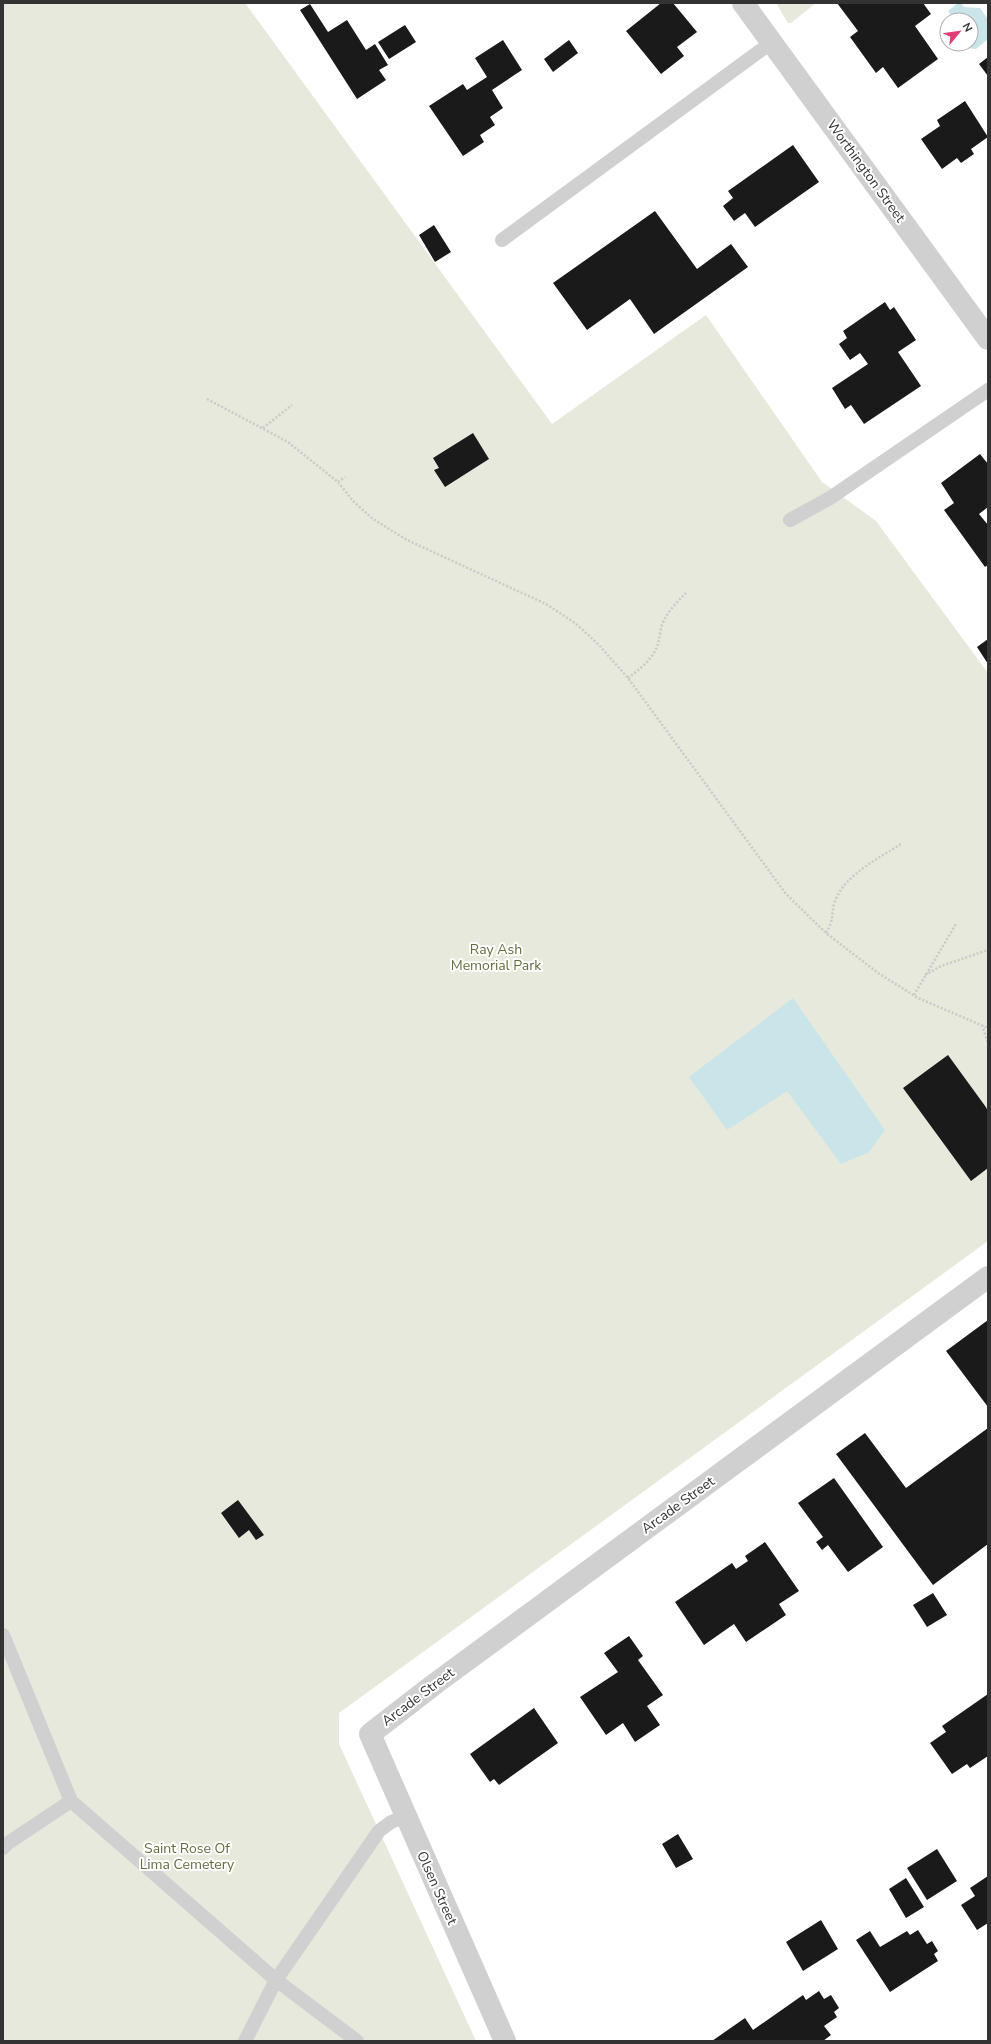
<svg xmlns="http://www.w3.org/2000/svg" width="991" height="2044" font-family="'Nunito Sans',sans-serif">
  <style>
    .green { fill: #e6e9db }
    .water { fill: #c9e5e9 }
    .building { fill: #1a1a1a }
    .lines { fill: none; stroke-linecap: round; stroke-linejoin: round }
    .path { stroke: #cacaca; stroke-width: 2.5; stroke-dasharray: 2 2; stroke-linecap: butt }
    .lane { stroke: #d0d0d0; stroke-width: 14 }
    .street { stroke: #d0d0d0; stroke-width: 22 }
    .labels { text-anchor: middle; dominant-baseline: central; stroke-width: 4; stroke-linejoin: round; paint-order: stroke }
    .street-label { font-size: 14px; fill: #333; stroke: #fff }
    .park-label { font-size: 14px; fill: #626f3f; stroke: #fff }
  </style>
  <rect width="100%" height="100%" fill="#fff"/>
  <path class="green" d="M3,3H245L552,424L706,315L822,482L876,521L988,673V1241L339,1713V1744L476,2041H3Z
    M776,3H816L791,23H788Z"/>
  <path class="water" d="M958,3H961L964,7L980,8L988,19V39L976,49L959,47L957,44H971V20H951V16L948,11Z
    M793,998L885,1130L869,1152L841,1164L787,1091L727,1130L689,1077Z"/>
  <path class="building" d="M661,3H673L697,32L677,47L684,56L661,74L626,31Z
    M837,3H923L931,14L915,26L938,59L898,88L883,67L876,73L850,37L858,31Z
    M310,4L328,32L347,20L366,50L375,44L388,65L379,70L386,80L357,99L300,10Z
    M405,25L416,42L389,59L378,42Z
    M503,40L522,70L492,90L503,108L490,117L495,125L480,135L484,142L463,156L429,106L463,84L467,90L487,77L475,58Z
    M569,40L578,53L553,72L544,59Z
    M988,57V76L979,64Z
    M965,101L988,137L971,149L974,154L961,163L957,158L942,169L921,139L940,126L937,120Z
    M793,145L819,182L755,227L745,213L734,221L723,206L733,198L728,191Z
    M655,211L697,269L731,244L748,267L654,334L630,299L587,330L553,283Z
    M434,225L451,252L435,262L419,235Z
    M885,302L890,310L894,307L916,340L898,352L921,386L864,424L851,405L845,409L832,388L868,364L860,353L850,360L839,344L847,338L843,331Z
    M473,433L489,459L445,487L434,470L439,468L433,458Z
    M980,454L988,464V507L979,514L988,525V565L985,567L944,510L954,503L941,483Z
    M988,639V664L977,647Z
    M948,1055L988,1110V1168L971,1181L903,1088Z
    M988,1320V1407L946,1351Z
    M988,1428V1544L933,1585L836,1454L865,1433L906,1488Z
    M834,1478L883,1547L848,1572L828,1545L822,1550L816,1542L823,1537L798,1503Z
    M238,1500L264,1535L256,1540L249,1530L239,1538L221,1513Z
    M765,1542L799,1591L779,1604L786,1615L746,1642L734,1624L704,1645L675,1602L732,1563L736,1569L748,1561L745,1556Z
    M933,1593L947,1615L927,1627L913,1605Z
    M629,1636L643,1656L638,1660L663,1695L647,1706L660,1725L635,1742L623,1723L606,1735L580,1697L618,1672L604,1653Z
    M988,1694V1756L970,1768L967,1764L952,1774L930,1743L946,1732L942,1726Z
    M534,1708L558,1743L499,1785L494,1779L490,1782L470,1754Z
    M678,1834L693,1859L676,1868L662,1844Z
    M937,1849L957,1881L927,1900L907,1868Z
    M988,1876V1923L977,1930L961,1905L975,1896L970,1888Z
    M906,1878L924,1907L906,1918L889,1889Z
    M821,1920L838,1949L803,1971L786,1942Z
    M918,1930L927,1944L932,1941L938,1951L934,1954L938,1961L890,1992L856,1940L870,1931L880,1947L907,1931L910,1935Z
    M819,1991L824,1999L831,1995L839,2008L834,2012L837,2017L824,2026L831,2035L823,2041H712L745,2018L753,2030L803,1995L806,2000Z"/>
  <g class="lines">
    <path class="path" d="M207,399L288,442L338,482L353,501L373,519L407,540L546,604L575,623L598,644L628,678L786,894L826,933L878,973L918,998L988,1028
      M263,428L292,405
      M338,482L345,477
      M628,678C637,671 647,664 653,654C659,646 659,638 661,628C665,614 676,603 686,593
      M826,933C834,920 831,917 834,904C843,875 878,859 901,844
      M925,975L941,966L988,950
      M914,995L956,924
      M982,1025L988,1043
      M987,1109L988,1108"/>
    <path class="lane" d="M502,240L772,42
      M790,520L830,498L988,390
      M3,1635L71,1801L276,1980L379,1831L391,1822L405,1817
      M3,1848L8,1843L71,1801
      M245,2041L276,1980L357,2041"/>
    <path class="street" d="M743,3L988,339
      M505,2041L370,1734L436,1683L988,1277"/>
  </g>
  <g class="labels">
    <g class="street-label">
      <text transform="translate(866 171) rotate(54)">Worthington Street</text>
      <text transform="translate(678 1505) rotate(-36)">Arcade Street</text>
      <text transform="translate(418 1697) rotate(-37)">Arcade Street</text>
      <text transform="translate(437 1888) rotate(66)">Olsen Street</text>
    </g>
    <g class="park-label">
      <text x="496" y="949">Ray Ash<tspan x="496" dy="16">Memorial Park</tspan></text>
      <text x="187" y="1848">Saint Rose Of<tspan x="187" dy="16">Lima Cemetery</tspan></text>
    </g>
  </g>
  <rect width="991" height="2044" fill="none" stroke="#333333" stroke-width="8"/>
  <g transform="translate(959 32) rotate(61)"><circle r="19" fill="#ffffff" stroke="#adadad"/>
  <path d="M0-3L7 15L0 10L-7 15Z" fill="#e33b73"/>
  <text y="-6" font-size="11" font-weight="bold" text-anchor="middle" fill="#333333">N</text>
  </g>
</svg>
